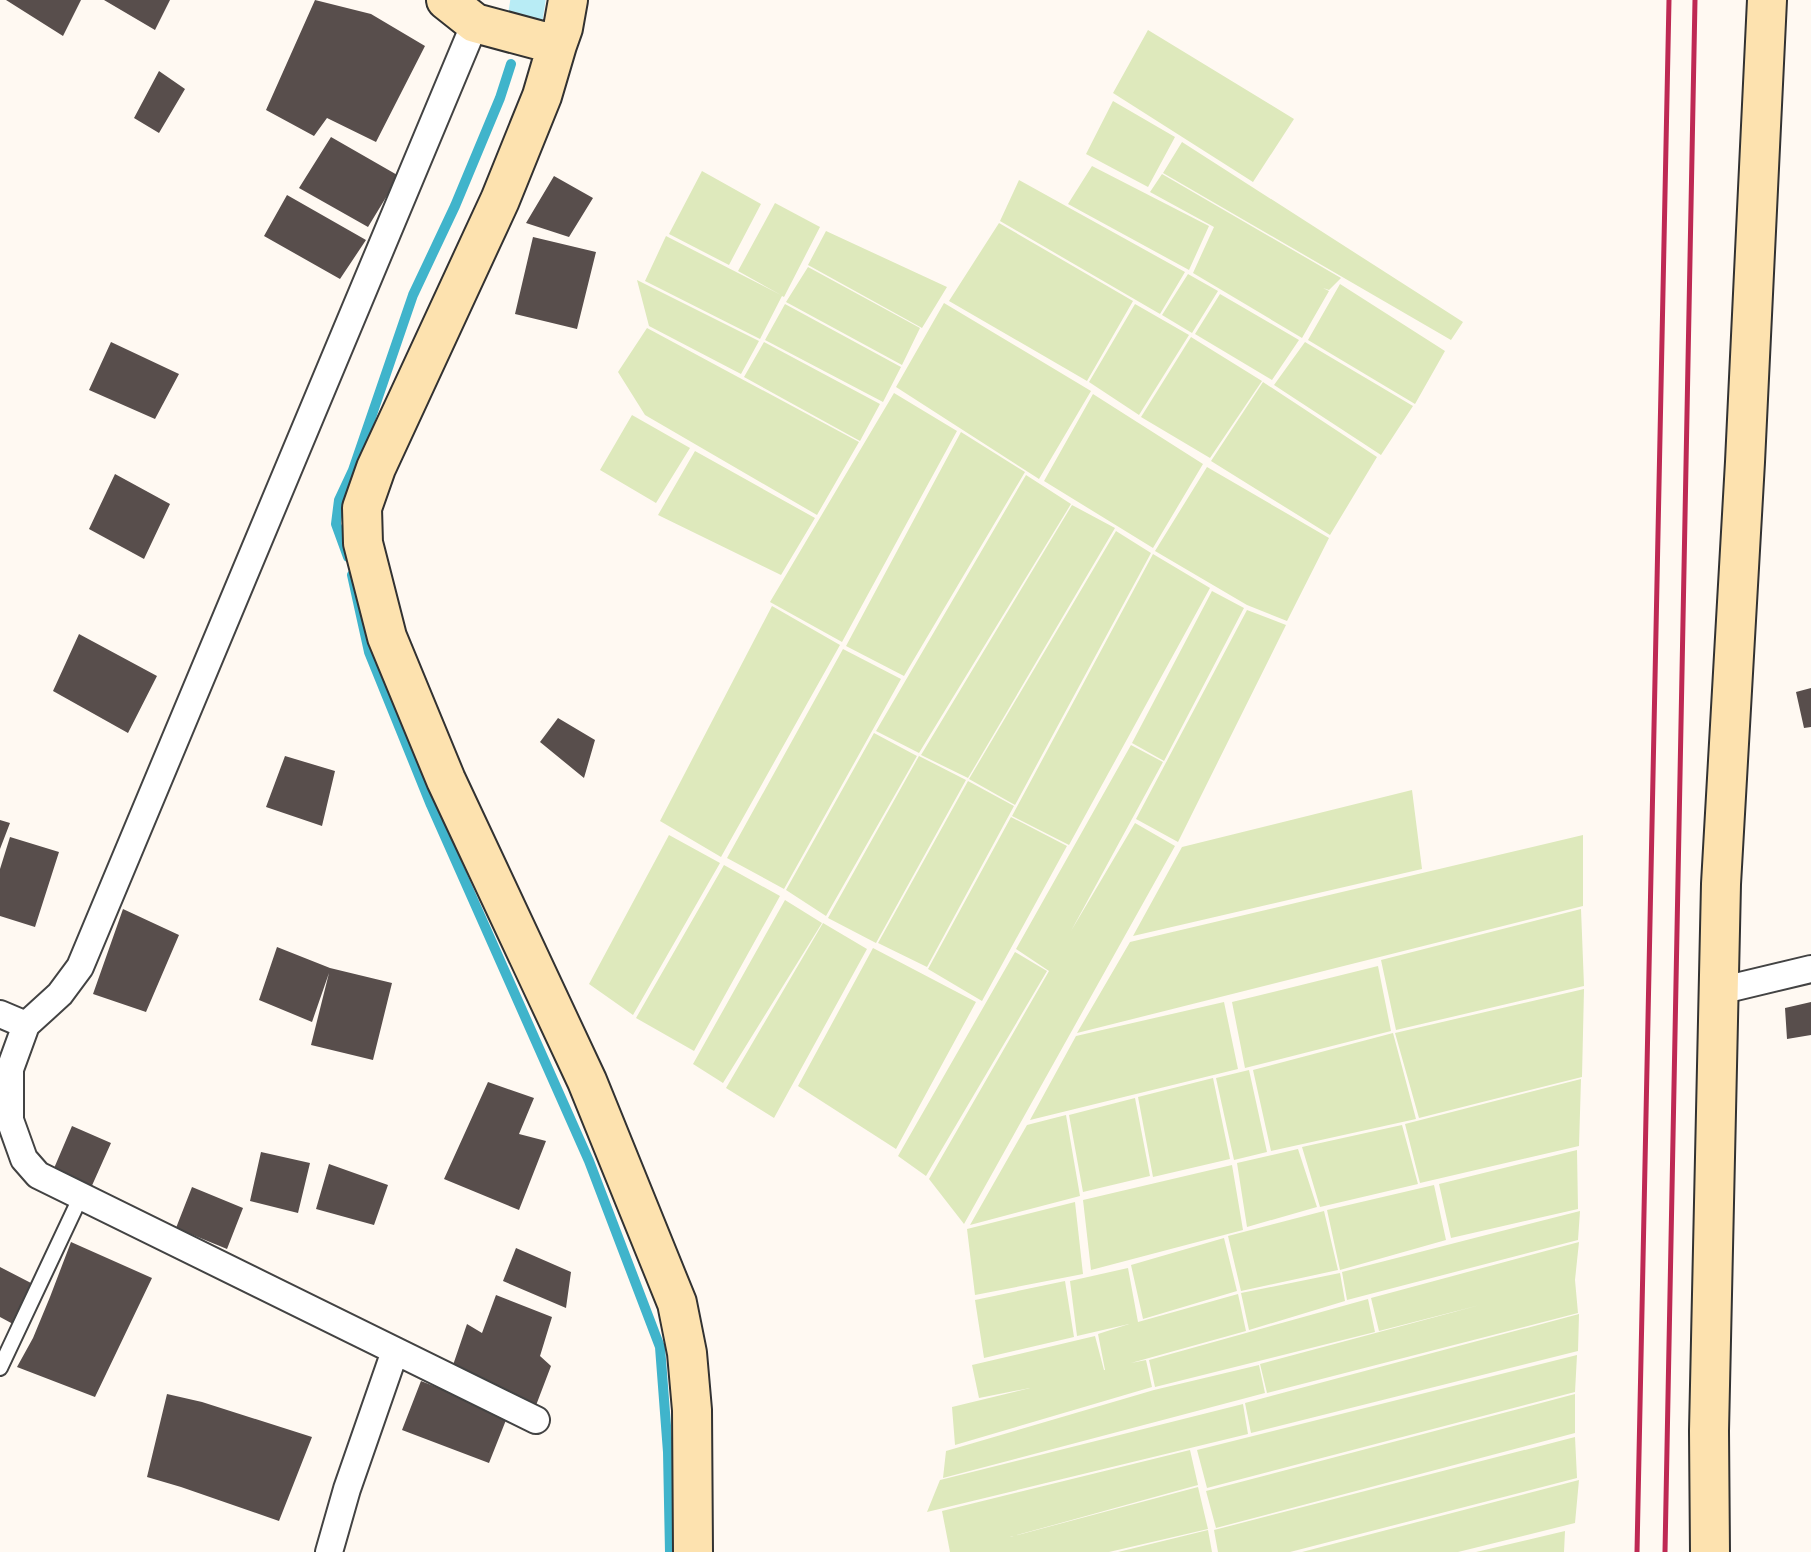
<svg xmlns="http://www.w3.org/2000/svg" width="1811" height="1552" font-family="Spectral,serif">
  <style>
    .green { fill: #dee9bc }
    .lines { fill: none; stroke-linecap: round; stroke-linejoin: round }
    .stream { stroke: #40b4cb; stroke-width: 10 }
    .canal { stroke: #b8ecf5; stroke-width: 35 }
    .building { fill: #584e4c }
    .lane-casing { stroke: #434343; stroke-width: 18 }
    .street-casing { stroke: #434343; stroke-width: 30 }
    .secondary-casing { stroke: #323232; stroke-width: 42 }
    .lane { stroke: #fff; stroke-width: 14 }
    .street { stroke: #fff; stroke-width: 26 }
    .secondary { stroke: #fde2af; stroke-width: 38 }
    .rail { stroke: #be2953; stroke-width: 5 }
  </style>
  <rect width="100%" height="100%" fill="#fff9f2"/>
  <path class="green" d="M1148,30L1294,119L1253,182L1113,93Z
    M1113,101L1175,137L1148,187L1086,154Z
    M1182,142L1463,322L1451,340L1163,173Z
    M1092,166L1209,226L1189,270L1068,204Z
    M702,171L761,204L729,265L669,234Z
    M1162,174L1341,278L1329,290L1323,288L1329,291L1302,338L1193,273L1214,227L1150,192Z
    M1019,180L1185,272L1160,314L1000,221Z
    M775,203L820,227L784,297L782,296L760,339L645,281L666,236L781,295L738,271Z
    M999,223L1133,301L1087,381L949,301Z
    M826,231L947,287L922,328L808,265Z
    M808,267L920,328L902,365L786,302Z
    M1188,274L1218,291L1192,333L1162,315Z
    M637,280L759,341L741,374L649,326Z
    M1340,284L1445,351L1415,404L1308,340Z
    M1220,294L1299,340L1272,380L1195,334Z
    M944,303L1091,391L1039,479L896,387Z
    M785,304L901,367L883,402L765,340Z
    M1135,304L1189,335L1139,415L1089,382Z
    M647,328L859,442L817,515L645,415L618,372Z
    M1191,337L1262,381L1210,458L1141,417Z
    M764,342L880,404L860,441L744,377Z
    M1305,342L1413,406L1381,455L1274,385Z
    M1263,382L1377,457L1330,535L1211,461Z
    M894,393L957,431L842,642L770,602Z
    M1093,394L1203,464L1153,548L1044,481Z
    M632,415L690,448L656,503L600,470Z
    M961,432L1025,472L904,676L846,646Z
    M695,451L815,518L781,575L658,515Z
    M1207,467L1329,538L1287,621L1247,605L1155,551Z
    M1026,475L1071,504L919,753L876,731Z
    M1072,505L1115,528L968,778L921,755Z
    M1116,531L1151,553L1015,805L969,779Z
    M1153,554L1210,588L1069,845L1012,816Z
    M1212,591L1244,608L1164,761L1132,743Z
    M772,606L840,645L721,857L660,821Z
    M1247,610L1286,625L1178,842L1136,819Z
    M843,649L901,679L784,889L727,858Z
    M874,733L917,756L826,916L786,890Z
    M1131,745L1163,762L1071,931L1135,823L1175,846L964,1224L929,1179L1049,971L1016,949Z
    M919,756L966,780L876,943L828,918Z
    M968,781L1014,806L927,967L878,943Z
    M1412,790L1422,869L1133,936L1182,847Z
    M1011,817L1067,846L982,1001L928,969Z
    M669,835L720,863L633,1015L589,984Z
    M1583,835V906L1077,1033L1130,942Z
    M724,865L780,896L694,1051L636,1018Z
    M785,900L822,923L723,1083L693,1064Z
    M1581,909L1584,986L1396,1030L1381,960Z
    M823,923L867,949L774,1118L726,1088Z
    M873,948L976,1002L896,1149L798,1086Z
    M1015,952L1047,971L926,1176L898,1156Z
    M1378,966L1391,1031L1245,1068L1232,1002Z
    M1584,989L1582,1077L1419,1118L1395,1033Z
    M1224,1002L1238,1069L1030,1120L1076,1036Z
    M1393,1033L1416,1119L1271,1151L1253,1070Z
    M1249,1070L1267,1152L1234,1160L1216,1078Z
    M1213,1078L1230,1159L1153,1177L1138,1097Z
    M1581,1079L1579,1146L1420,1183L1405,1124Z
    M1135,1098L1150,1176L1083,1192L1069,1115Z
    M1066,1115L1080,1196L970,1225L1027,1125Z
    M1402,1125L1418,1184L1320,1207L1302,1147Z
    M1298,1149L1317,1207L1247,1227L1237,1163Z
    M1577,1150L1578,1209L1451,1238L1439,1184Z
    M1232,1165L1243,1230L1091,1270L1083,1200Z
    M1434,1185L1446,1240L1340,1270L1327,1210Z
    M1075,1202L1083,1274L975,1295L967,1229Z
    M1324,1211L1338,1270L1241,1291L1228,1236Z
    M1580,1211L1578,1240L1347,1300L1342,1272Z
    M1224,1238L1237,1291L1143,1319L1131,1265Z
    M1579,1242L1575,1280L1578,1313L1267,1393L1260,1364L1480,1305L1379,1331L1371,1298Z
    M1128,1268L1138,1322L1238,1294L1246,1331L1131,1363L1146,1360L1152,1387L955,1445L952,1407L1030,1388L979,1398L972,1365L1095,1336L1104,1370H1105L1098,1334L1129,1324L1077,1336L1070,1281Z
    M1340,1273L1345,1301L1249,1330L1241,1293Z
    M1065,1281L1074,1337L984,1358L975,1300Z
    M1368,1299L1375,1332L1155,1387L1149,1360Z
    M1579,1314L1578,1351L1251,1433L1245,1403Z
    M1577,1355L1575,1392L1207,1488L1197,1450Z
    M1259,1365L1265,1393L943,1478L946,1451L1154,1390Z
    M1575,1394V1433L1216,1528L1206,1491Z
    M1243,1404L1248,1434L927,1512L940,1480Z
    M1575,1437L1577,1478L1290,1552H1218L1214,1530Z
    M1190,1450L1198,1485L1010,1537L1198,1487L1208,1529L1109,1552H950L942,1511Z
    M1579,1480L1575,1523L1458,1552H1302Z
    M1208,1530L1212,1552H1118Z
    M1565,1531L1564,1552H1476Z"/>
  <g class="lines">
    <path class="stream" d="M348,557L336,524L339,500L353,470L413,295L455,206L500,98L511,64
      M352,575L369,652L431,805L589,1161L660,1347L668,1452L670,1552"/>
    <path class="canal" d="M525,19L528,0"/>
  </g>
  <path class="building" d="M6,0H81L63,36Z
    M104,0H170L155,30Z
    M315,0L371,14L425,46L376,142L327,118L314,136L266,110Z
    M159,71L185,89L159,133L134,118Z
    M331,137L399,176L368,227L299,188Z
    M554,176L593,198L569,237L526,223Z
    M287,195L366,240L340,279L264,236Z
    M533,237L596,252L577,329L515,314Z
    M111,342L179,374L155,419L89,390Z
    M115,474L170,504L144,559L89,529Z
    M79,634L157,676L128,733L53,691Z
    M1811,688V727L1804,728L1796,692Z
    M558,718L595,740L584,778L540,742Z
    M285,756L335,771L322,826L266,807Z
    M0,820L10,823L0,849Z
    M10,837L59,852L35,927L0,916V869Z
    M123,909L179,935L146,1012L93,994Z
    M277,947L330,968L392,983L373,1060L311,1045L329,973L312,1022L259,1000Z
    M1811,1002V1035L1787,1039L1785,1008Z
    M488,1082L534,1098L519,1134L546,1141L519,1210L444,1179Z
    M72,1126L111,1143L90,1190L52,1173Z
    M261,1152L310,1163L298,1213L250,1201Z
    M329,1164L388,1185L374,1225L316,1209Z
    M192,1187L243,1208L227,1249L176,1228Z
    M71,1242L152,1278L95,1397L17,1367L33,1338L50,1297Z
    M516,1248L571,1272L566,1308L503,1281Z
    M0,1267L31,1283L13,1324L0,1317Z
    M496,1295L552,1317L540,1356L551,1366L535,1408L452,1368L467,1324L482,1333Z
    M421,1381L508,1415L489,1463L402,1430Z
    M167,1394L202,1402L312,1437L279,1521L181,1487L147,1477Z"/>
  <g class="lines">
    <g class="lane-casing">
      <path id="lane" d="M0,1368L81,1196"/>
    </g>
    <g class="street-casing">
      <path id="street" d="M475,23L80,967L60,994L26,1025L10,1069V1120L24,1159L38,1175L536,1420
        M1719,991L1811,969
        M0,1014L26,1025
        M329,1552L347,1489L395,1351"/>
    </g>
    <g class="secondary-casing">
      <path id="secondary" d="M446,0L475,23L557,45L542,96L500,200L376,468L362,508L363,543L387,637L446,780L587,1081L677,1303L687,1353L692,1410L693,1552
        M557,45L563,28L568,0
        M1710,1552L1709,1431L1721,884L1745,462L1767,0"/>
    </g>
    <use href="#lane" class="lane"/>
    <use href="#street" class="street"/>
    <use href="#secondary" class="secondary"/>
    <path class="rail" d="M1637,1552L1669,0
      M1665,1552L1695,0"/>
  </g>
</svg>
